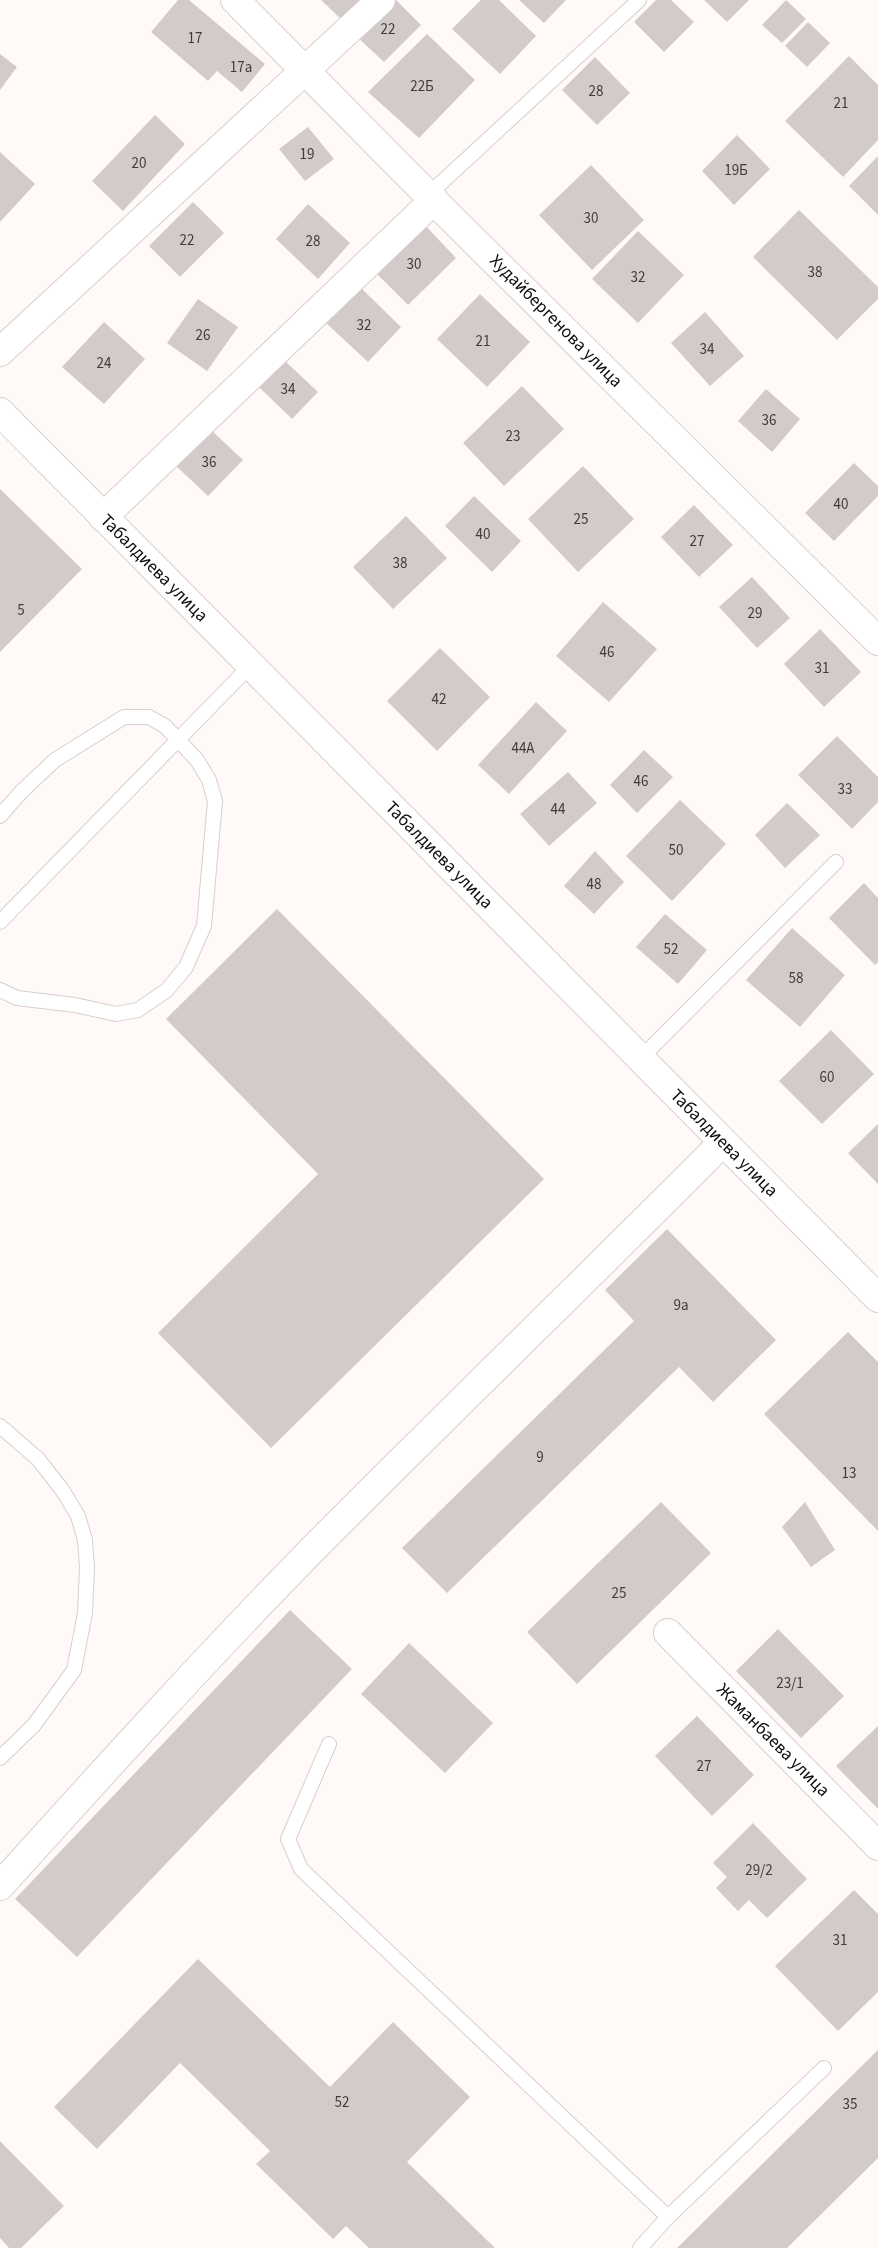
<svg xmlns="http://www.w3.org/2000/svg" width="878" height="2248" font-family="'Source Sans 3',sans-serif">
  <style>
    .building { fill: #d3cbc9 }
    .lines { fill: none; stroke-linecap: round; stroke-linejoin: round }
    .service-casing { stroke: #d7cfcd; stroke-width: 16 }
    .minor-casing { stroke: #d7cfcd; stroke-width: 30 }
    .service { stroke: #fff; stroke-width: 14 }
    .minor { stroke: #fff; stroke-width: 28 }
    .labels { text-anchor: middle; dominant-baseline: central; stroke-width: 4; stroke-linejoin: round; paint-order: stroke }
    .number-label { font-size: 15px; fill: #403c3b }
    .street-label { font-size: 18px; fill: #0f0c0c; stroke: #fff }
  </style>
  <rect width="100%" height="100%" fill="#fffaf8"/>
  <path class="building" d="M178,0H189L265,64L242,92L217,71L208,81L151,32Z
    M321,0H364L343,21Z
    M391,0H396L421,25L384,62L354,34Z
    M481,0H499L536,36L500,74L452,29Z
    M519,0H566L544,23Z
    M656,0H671L694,22L664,52L634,22Z
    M704,0H749L727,22Z
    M786,0L806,19L782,43L762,25Z
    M808,22L830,43L807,67L785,46Z
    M427,34L475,80L419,138L368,92Z
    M0,54L17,67L0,90Z
    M849,56L878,85V140L843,177L785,121Z
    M595,57L630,93L597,125L562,90Z
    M155,115L185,144L123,211L92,181Z
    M308,127L334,159L305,181L279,149Z
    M737,135L770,169L734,205L702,171Z
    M0,152L35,184L0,222Z
    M878,156V215L849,186Z
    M591,165L644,220L592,270L539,215Z
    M193,202L224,233L180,277L149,246Z
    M308,204L350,243L318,279L276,239Z
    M799,210L878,287V299L837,340L753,257Z
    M422,222L456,258L408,305L373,270Z
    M638,231L684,275L638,323L592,279Z
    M360,287L401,327L368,362L326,323Z
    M480,294L530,342L487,387L437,339Z
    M198,299L238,327L207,371L167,343Z
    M705,312L744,356L710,386L671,343Z
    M104,322L145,359L104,404L62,367Z
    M284,360L318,392L292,419L259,387Z
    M522,386L564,429L504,486L463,443Z
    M766,389L800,419L772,452L738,421Z
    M209,428L243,460L208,496L174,464Z
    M854,463L878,486V496L834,541L805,513Z
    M583,466L634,519L578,572L528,519Z
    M0,489L82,569L0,652Z
    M474,496L521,541L492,572L445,526Z
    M694,505L733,545L699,577L661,537Z
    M406,516L447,558L393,609L353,567Z
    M752,577L790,618L757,648L719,607Z
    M603,602L657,649L609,702L556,656Z
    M820,629L861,672L824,707L784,664Z
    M440,648L490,697L437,751L387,701Z
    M536,702L567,731L509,794L478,765Z
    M837,736L878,777V802L852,829L798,775Z
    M644,750L673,777L637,813L610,785Z
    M568,772L597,803L549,846L520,814Z
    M680,800L726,844L672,901L626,856Z
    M787,803L820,835L785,868L755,835Z
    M595,851L624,882L594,914L564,886Z
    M864,883L878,898V962L875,965L829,918Z
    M277,909L544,1179L271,1448L158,1333L318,1174L166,1019Z
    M665,914L707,950L678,984L636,947Z
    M792,928L845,975L800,1027L746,980Z
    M831,1030L874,1074L822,1124L779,1081Z
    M878,1124V1184L848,1153Z
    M667,1229L776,1340L713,1402L679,1367L447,1593L402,1548L634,1321L605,1290Z
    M848,1332L878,1362V1531L764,1414Z
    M661,1502L711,1553L577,1684L527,1632Z
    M805,1502L835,1550L811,1567L782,1527Z
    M290,1610L352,1669L77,1957L15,1899Z
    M778,1629L844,1696L801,1738L736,1671Z
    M409,1643L493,1723L445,1773L361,1694Z
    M697,1716L754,1775L712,1816L655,1756Z
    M878,1726V1809L836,1766Z
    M753,1823L807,1879L767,1918L749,1900L738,1911L716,1888L727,1877L713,1863Z
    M854,1890L878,1914V1992L838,2031L775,1966Z
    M198,1959L330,2087L393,2022L470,2097L407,2162L495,2248H369L346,2226L333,2239L256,2164L270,2151L180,2063L97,2149L54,2107Z
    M878,2050V2158L787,2248H677Z
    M0,2141L64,2206L21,2248H9L0,2238Z"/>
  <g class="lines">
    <g class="service-casing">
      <path id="service" d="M428,195L639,0
        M0,816L21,792L55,760L124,717H149L165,726L197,760L209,780L215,801L204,926L186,967L167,990L138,1010L116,1014L75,1005L17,998L0,990
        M0,922L251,665
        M640,1059L836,862
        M0,1426L38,1459L63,1491L78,1516L85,1540L87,1568L85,1613L74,1670L34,1725L0,1758
        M329,1744L288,1839L301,1869L668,2217
        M640,2248L668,2217L824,2068"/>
    </g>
    <g class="minor-casing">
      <path id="minor" d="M235,0L428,195L878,641
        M0,352L381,0
        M0,412L878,1298
        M103,517L434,200
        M668,1633L878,1846
        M0,1886C102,1773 205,1659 312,1550C448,1413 587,1279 723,1142"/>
    </g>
    <use href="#service" class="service"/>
    <use href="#minor" class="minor"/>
  </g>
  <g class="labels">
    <g class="number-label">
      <text x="388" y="29">22</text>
      <text x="195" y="38">17</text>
      <text x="241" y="67">17а</text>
      <text x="422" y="86">22Б</text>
      <text x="596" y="91">28</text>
      <text x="841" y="103">21</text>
      <text x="307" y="154">19</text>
      <text x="139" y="163">20</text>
      <text x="736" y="170">19Б</text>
      <text x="591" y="218">30</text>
      <text x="187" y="240">22</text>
      <text x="313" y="241">28</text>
      <text x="414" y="264">30</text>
      <text x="815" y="272">38</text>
      <text x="638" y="277">32</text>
      <text x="364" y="325">32</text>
      <text x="203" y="335">26</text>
      <text x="483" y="341">21</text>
      <text x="707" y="349">34</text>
      <text x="104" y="363">24</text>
      <text x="288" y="389">34</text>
      <text x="769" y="420">36</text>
      <text x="513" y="436">23</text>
      <text x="209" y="462">36</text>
      <text x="841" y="504">40</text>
      <text x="581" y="519">25</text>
      <text x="483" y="534">40</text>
      <text x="697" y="541">27</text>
      <text x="400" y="563">38</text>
      <text x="21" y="610">5</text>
      <text x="755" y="613">29</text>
      <text x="607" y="652">46</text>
      <text x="822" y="668">31</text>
      <text x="439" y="699">42</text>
      <text x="523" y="748">44А</text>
      <text x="641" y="781">46</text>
      <text x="845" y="789">33</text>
      <text x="558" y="809">44</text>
      <text x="676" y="850">50</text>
      <text x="594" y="884">48</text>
      <text x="671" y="949">52</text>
      <text x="796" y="978">58</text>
      <text x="827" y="1077">60</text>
      <text x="681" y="1305">9а</text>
      <text x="540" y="1457">9</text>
      <text x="849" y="1473">13</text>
      <text x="619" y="1593">25</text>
      <text x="790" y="1683">23/1</text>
      <text x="704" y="1766">27</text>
      <text x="759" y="1870">29/2</text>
      <text x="840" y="1940">31</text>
      <text x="342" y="2102">52</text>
      <text x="850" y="2104">35</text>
    </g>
    <g class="street-label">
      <text transform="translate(556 321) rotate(45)">Худайбергенова улица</text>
      <text transform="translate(154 568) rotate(45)">Табалдиева улица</text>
      <text transform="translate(439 855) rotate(45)">Табалдиева улица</text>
      <text transform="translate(724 1143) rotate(45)">Табалдиева улица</text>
      <text transform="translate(773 1740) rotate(45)">Жаманбаева улица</text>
    </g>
  </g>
</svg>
